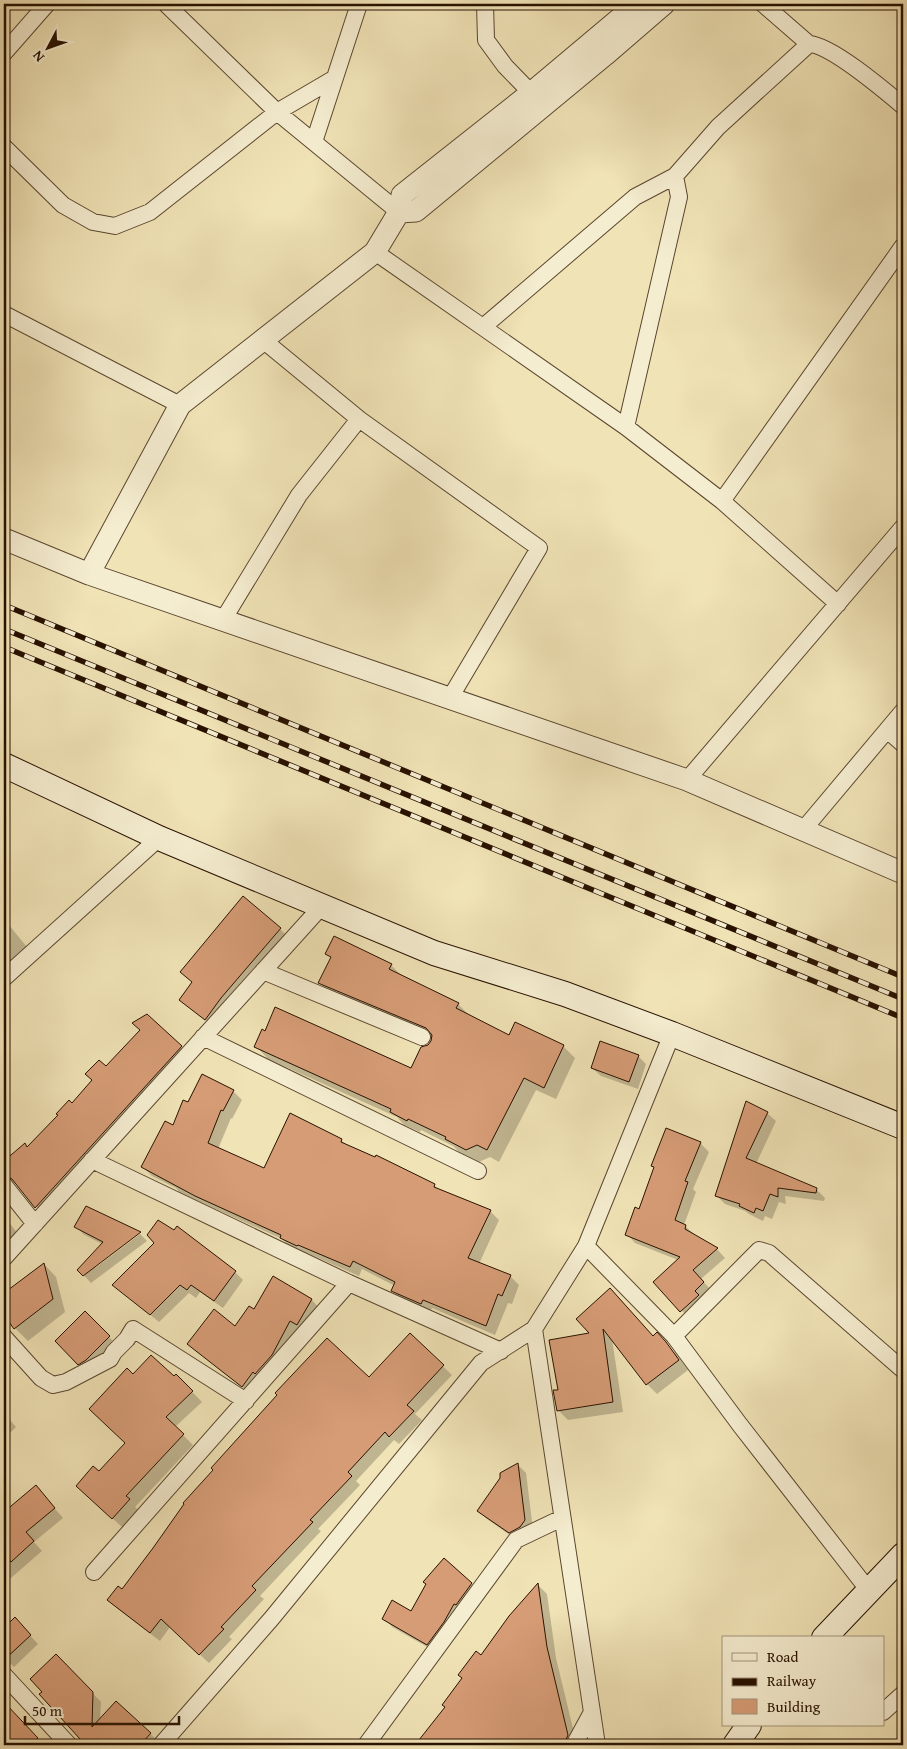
<svg xmlns="http://www.w3.org/2000/svg" width="907" height="1749" font-family="'Gentium Book Plus',serif">
  <style>
    .shadow { fill: #0003 }
    .building { fill: #d69c76; stroke: #281100 }
    .lines { fill: none; stroke-linecap: round; stroke-linejoin: round }
    .minor-casing { stroke: #5a462e; stroke-width: 18 }
    .tertiary-casing { stroke: #5a462e; stroke-width: 23 }
    .secondary-casing { stroke: #281100; stroke-width: 26 }
    .minor { stroke: #f5edd0; stroke-width: 16 }
    .tertiary { stroke: #f5edd0; stroke-width: 21 }
    .secondary { stroke: #f5edd0; stroke-width: 24 }
    .rail-casing { stroke: #281100; stroke-width: 5.5 }
    .rail { stroke: #f5edd0; stroke-width: 4; stroke-dasharray: 11; stroke-linecap: butt }
  </style>
  <rect width="100%" height="100%" fill="#f0e3b6"/>
  <filter id="stains"><feTurbulence type="fractalNoise" baseFrequency=".004" numOctaves="4"/><feColorMatrix values="0 0 0 0 .2 0 0 0 0 .09 0 0 0 0 .02 0 0 0 .5 -.17"/></filter>
  <radialGradient id="worn" r=".72"><stop offset=".6" stop-color="#630" stop-opacity="0"/><stop offset="1" stop-color="#630" stop-opacity=".3"/></radialGradient>
  <path class="shadow" d="M4,919L36,958L4,985Z
    M280,929L288,937L214,1027L180,1000Z
    M326,954L391,965L403,977L458,1004L471,1017L509,1037L563,1046L575,1058L556,1099L536,1090L499,1162L490,1157L479,1162L459,1152L453,1146L421,1130L420,1132L404,1125L397,1117L268,1059L256,1046L411,1069L432,1042L433,1037L333,996L320,983L332,959Z
    M147,1015L189,1055L44,1215L18,1185L12,1182L4,1187V1162L25,1145L29,1148L72,1104L141,1030Z
    M638,1056L646,1064L638,1089L601,1076L592,1068Z
    M202,1075L233,1091L242,1100L232,1119L231,1118L218,1149L265,1169L341,1140L349,1147L434,1185L439,1190L490,1211L499,1220L479,1264L510,1276L519,1285L512,1304L508,1303L495,1335L432,1308L430,1312L402,1300L393,1291L395,1286L362,1269L359,1276L307,1253L306,1254L290,1247L282,1239L180,1193L176,1188L152,1176L143,1167L174,1127Z
    M767,1113L776,1121L756,1164L816,1189L825,1198L824,1201L785,1196L786,1204L779,1202L772,1219L765,1216L763,1221L749,1214L745,1211L725,1204L717,1196Z
    M700,1143L709,1152L693,1189L696,1192L684,1225L694,1234V1236L717,1249L725,1258L701,1279L712,1291L690,1319L654,1282L678,1260L635,1243L627,1234L640,1211Z
    M4,1199L9,1206L4,1205Z
    M4,1216L22,1239L4,1260Z
    M76,1226L138,1233L98,1263L95,1268L140,1234L147,1241L91,1283L79,1270L102,1244L83,1234Z
    M155,1243L235,1272L243,1280L223,1308L200,1292L196,1298L189,1293L159,1322L114,1285Z
    M44,1264L56,1277L65,1312L28,1341L15,1328L4,1313V1294Z
    M273,1278L312,1300L320,1309L251,1394L197,1352L188,1344L235,1328L255,1310Z
    M85,1313L118,1346L87,1372L57,1341Z
    M578,1319L653,1337L656,1334L676,1354L688,1370L657,1394L647,1384L612,1339L623,1412L568,1420L558,1410L559,1391L591,1333Z
    M410,1335L452,1375L415,1414L422,1420L399,1444L394,1440L356,1481L360,1485L318,1529L321,1531L260,1596L264,1599L229,1637L232,1639L209,1663L170,1627L160,1641L118,1609L109,1600L122,1591L369,1379Z
    M176,1375L202,1402L175,1427L193,1445L135,1507L139,1510L123,1528L77,1486L99,1473L127,1443Z
    M4,1413L16,1427L4,1439Z
    M518,1465L526,1473L533,1529L518,1541L487,1519L478,1511Z
    M36,1487L63,1518L34,1542L42,1551L4,1584V1513Z
    M471,1584L480,1593L436,1652L392,1627L384,1618L412,1612L428,1585Z
    M538,1585L547,1594L556,1658L577,1745H417L447,1708L481,1657Z
    M15,1619L38,1644L14,1667L4,1657V1630Z
    M56,1656L101,1702L100,1719L116,1702L159,1742L156,1745H109L100,1737L99,1745H88L41,1694L43,1692Z
    M4,1703L31,1732L42,1745H4Z"/>
  <path class="building" d="M243,896L281,928L221,998L205,1020L179,1000L192,982L180,972Z
    M334,936L392,964L389,969L459,1003L456,1008L509,1035L515,1022L564,1045L544,1088L524,1078L487,1150L477,1145L466,1150L445,1139L446,1137L408,1119L407,1121L390,1112L391,1109L254,1047L262,1029L265,1031L275,1007L411,1068L421,1047L428,1045L431,1041L432,1035L426,1028L318,983L331,957L325,954Z
    M147,1014L182,1046L35,1208L12,1179L4,1175V1161L25,1143L27,1147L58,1115L56,1114L69,1100L72,1103L92,1080L85,1074L99,1060L106,1066L140,1030L132,1023Z
    M600,1041L639,1055L629,1082L591,1068Z
    M202,1074L234,1090L223,1111L221,1110L208,1143L264,1168L290,1113L342,1139L341,1142L375,1157L376,1155L435,1184L434,1187L491,1210L468,1258L511,1275L502,1296L498,1294L486,1326L423,1300L421,1304L391,1291L395,1282L353,1261L350,1267L298,1245L297,1246L280,1238L281,1235L195,1196L141,1167L165,1121L173,1125L183,1100L188,1102Z
    M746,1101L768,1112L746,1158L817,1188L816,1193L778,1188V1197L770,1194L763,1211L756,1208L754,1213L739,1206L740,1204L715,1196Z
    M666,1128L701,1142L685,1181L688,1182L675,1220L686,1225L685,1229L718,1248L693,1270L704,1282L695,1291L699,1295L680,1312L653,1282L680,1257L625,1235L635,1207L639,1209L654,1167L651,1166Z
    M86,1206L141,1232L83,1276L77,1270L103,1242L74,1227Z
    M158,1220L174,1230L177,1226L236,1271L214,1301L191,1285L187,1290L180,1285L150,1315L112,1285L154,1243L147,1235Z
    M44,1263L53,1299L14,1329L4,1315V1293Z
    M273,1276L312,1299L297,1325L290,1321L272,1355L255,1374L253,1372L242,1387L187,1344L214,1309L235,1326L249,1306L254,1309Z
    M610,1288L653,1336L657,1332L666,1342L679,1360L646,1385L603,1329L613,1402L557,1411L553,1390H558L549,1340L589,1333L576,1319Z
    M85,1311L110,1336L86,1360L78,1365L55,1341Z
    M410,1333L444,1365L407,1405L414,1411L389,1437L385,1432L348,1472L352,1476L310,1520L313,1522L252,1586L256,1590L221,1627L224,1629L199,1655L161,1619L150,1633L107,1600L118,1586L122,1589L153,1548L184,1504L183,1503L213,1470L211,1468L277,1395L275,1393L327,1338L369,1377Z
    M151,1355L174,1376L176,1374L193,1391L166,1417L184,1434L126,1496L130,1499L112,1519L76,1486L93,1466L99,1471L125,1443L89,1409L127,1368L133,1374Z
    M518,1463L525,1520L520,1527L509,1533L477,1511L500,1478V1473Z
    M36,1485L55,1508L26,1532L34,1541L11,1562L4,1553V1512Z
    M444,1558L472,1583L456,1605L454,1604L444,1622L427,1645L382,1619L392,1600L411,1611L426,1584L423,1582Z
    M538,1583L547,1647L568,1735L565,1742L558,1745H415L445,1707L442,1705L462,1678L458,1675L476,1651L481,1655L509,1616Z
    M15,1617L31,1635L4,1660V1628Z
    M56,1654L93,1692L92,1727L116,1701L151,1733L140,1745H79L78,1741L80,1739L39,1694L42,1692L30,1679Z
    M4,1702L38,1738L30,1745H4Z"/>
  <g class="lines">
    <g class="minor-casing">
      <path id="minor" d="M166,4L277,112L399,212
        M485,4L486,40L505,66L538,100
        M763,4L809,44C831,45 884,90 903,106
        M4,53L47,4
        M314,142L359,4
        M4,147L63,205L93,222L115,226L150,212L277,112L335,78
        M375,252L626,427L722,501L838,604
        M4,314L180,405
        M483,327L635,197L675,176L718,127L809,44
        M263,340L359,419L539,548L450,698
        M626,427L679,197L675,176
        M722,501L903,246
        M223,620L299,495L359,419
        M887,730L903,744
        M687,780L903,527
        M803,830L903,711
        M263,971L422,1037
        M4,978L159,838
        M203,1037L478,1171
        M92,1160L349,1283L501,1351
        M4,1185L35,1224
        M586,1246L674,1336L740,1425L870,1592
        M4,1258L322,906
        M674,1336L759,1250L769,1253L903,1370
        M4,1337L41,1378L53,1385L66,1382L110,1359L114,1352L127,1339L133,1329L246,1401
        M94,1572L349,1283
        M4,1675L69,1745
        M883,1712L903,1694
        M161,1745L272,1618L481,1363L534,1329
        M366,1745L516,1540L562,1518
        M574,1745L592,1712
        M597,1745L534,1329L586,1246L672,1034"/>
    </g>
    <g class="tertiary-casing">
      <path id="tertiary" d="M399,212L416,211L605,55L664,4
        M4,539L89,574L687,780L903,873
        M89,574L180,405L375,252L399,212L402,195L531,93L637,4"/>
    </g>
    <g class="secondary-casing">
      <path id="secondary" d="M4,765L159,838L434,953L565,994L672,1034L903,1127
        M824,1638L903,1555
        M735,1745L749,1725"/>
    </g>
    <use href="#minor" class="minor"/>
    <use href="#tertiary" class="tertiary"/>
    <use href="#secondary" class="secondary"/>
    <g class="rail-casing">
      <path id="rail" d="M4,605L903,977
        M4,629L903,999
        M4,647L903,1018"/>
    </g>
    <use href="#rail" class="rail"/>
  </g>
  <rect width="907" height="1749" fill="none" stroke="#f0e3b6" stroke-width="20"/>
  <rect x="5" y="5" width="897" height="1739" fill="none" stroke="#281100" stroke-width="2.5"/>
  <rect x="10" y="10" width="887" height="1729" fill="none" stroke="#281100"/>
  <rect x="722" y="1636" width="162" height="90" fill="#f5edd0" stroke="#a3957d"/>
  <rect x="732" y="1653" width="25" height="8" fill="#f5edd0" stroke="#a3957d"/>
  <text x="767" y="1662" font-size="15" fill="#281100">Road</text>
  <rect x="732" y="1678" width="25" height="8" fill="#281100" stroke="#a3957d"/>
  <text x="767" y="1686" font-size="15" fill="#281100">Railway</text>
  <rect x="732" y="1699" width="25" height="15" fill="#d69c76" stroke="#a3957d"/>
  <text x="767" y="1712" font-size="15" fill="#281100">Building</text>
  <g transform="translate(48 48) rotate(229)" stroke="#f5edd0" stroke-width="4" paint-order="stroke">
  <path d="M0-4L9 19L0 12L-9 19Z" fill="#281100"/>
  <text y="-8" font-size="14" font-weight="bold" text-anchor="middle" fill="#281100">N</text>
  </g>
  <path d="M25 1716v8h154v-8" fill="none" stroke="#281100" stroke-width="2.5"/>
  <text x="32" y="1716" font-size="15" fill="#281100" stroke="#f5edd0" stroke-width="4" paint-order="stroke">50 m</text>
  <rect width="100%" height="100%" filter="url(#stains)"/>
  <rect width="100%" height="100%" fill="url(#worn)"/>
</svg>
